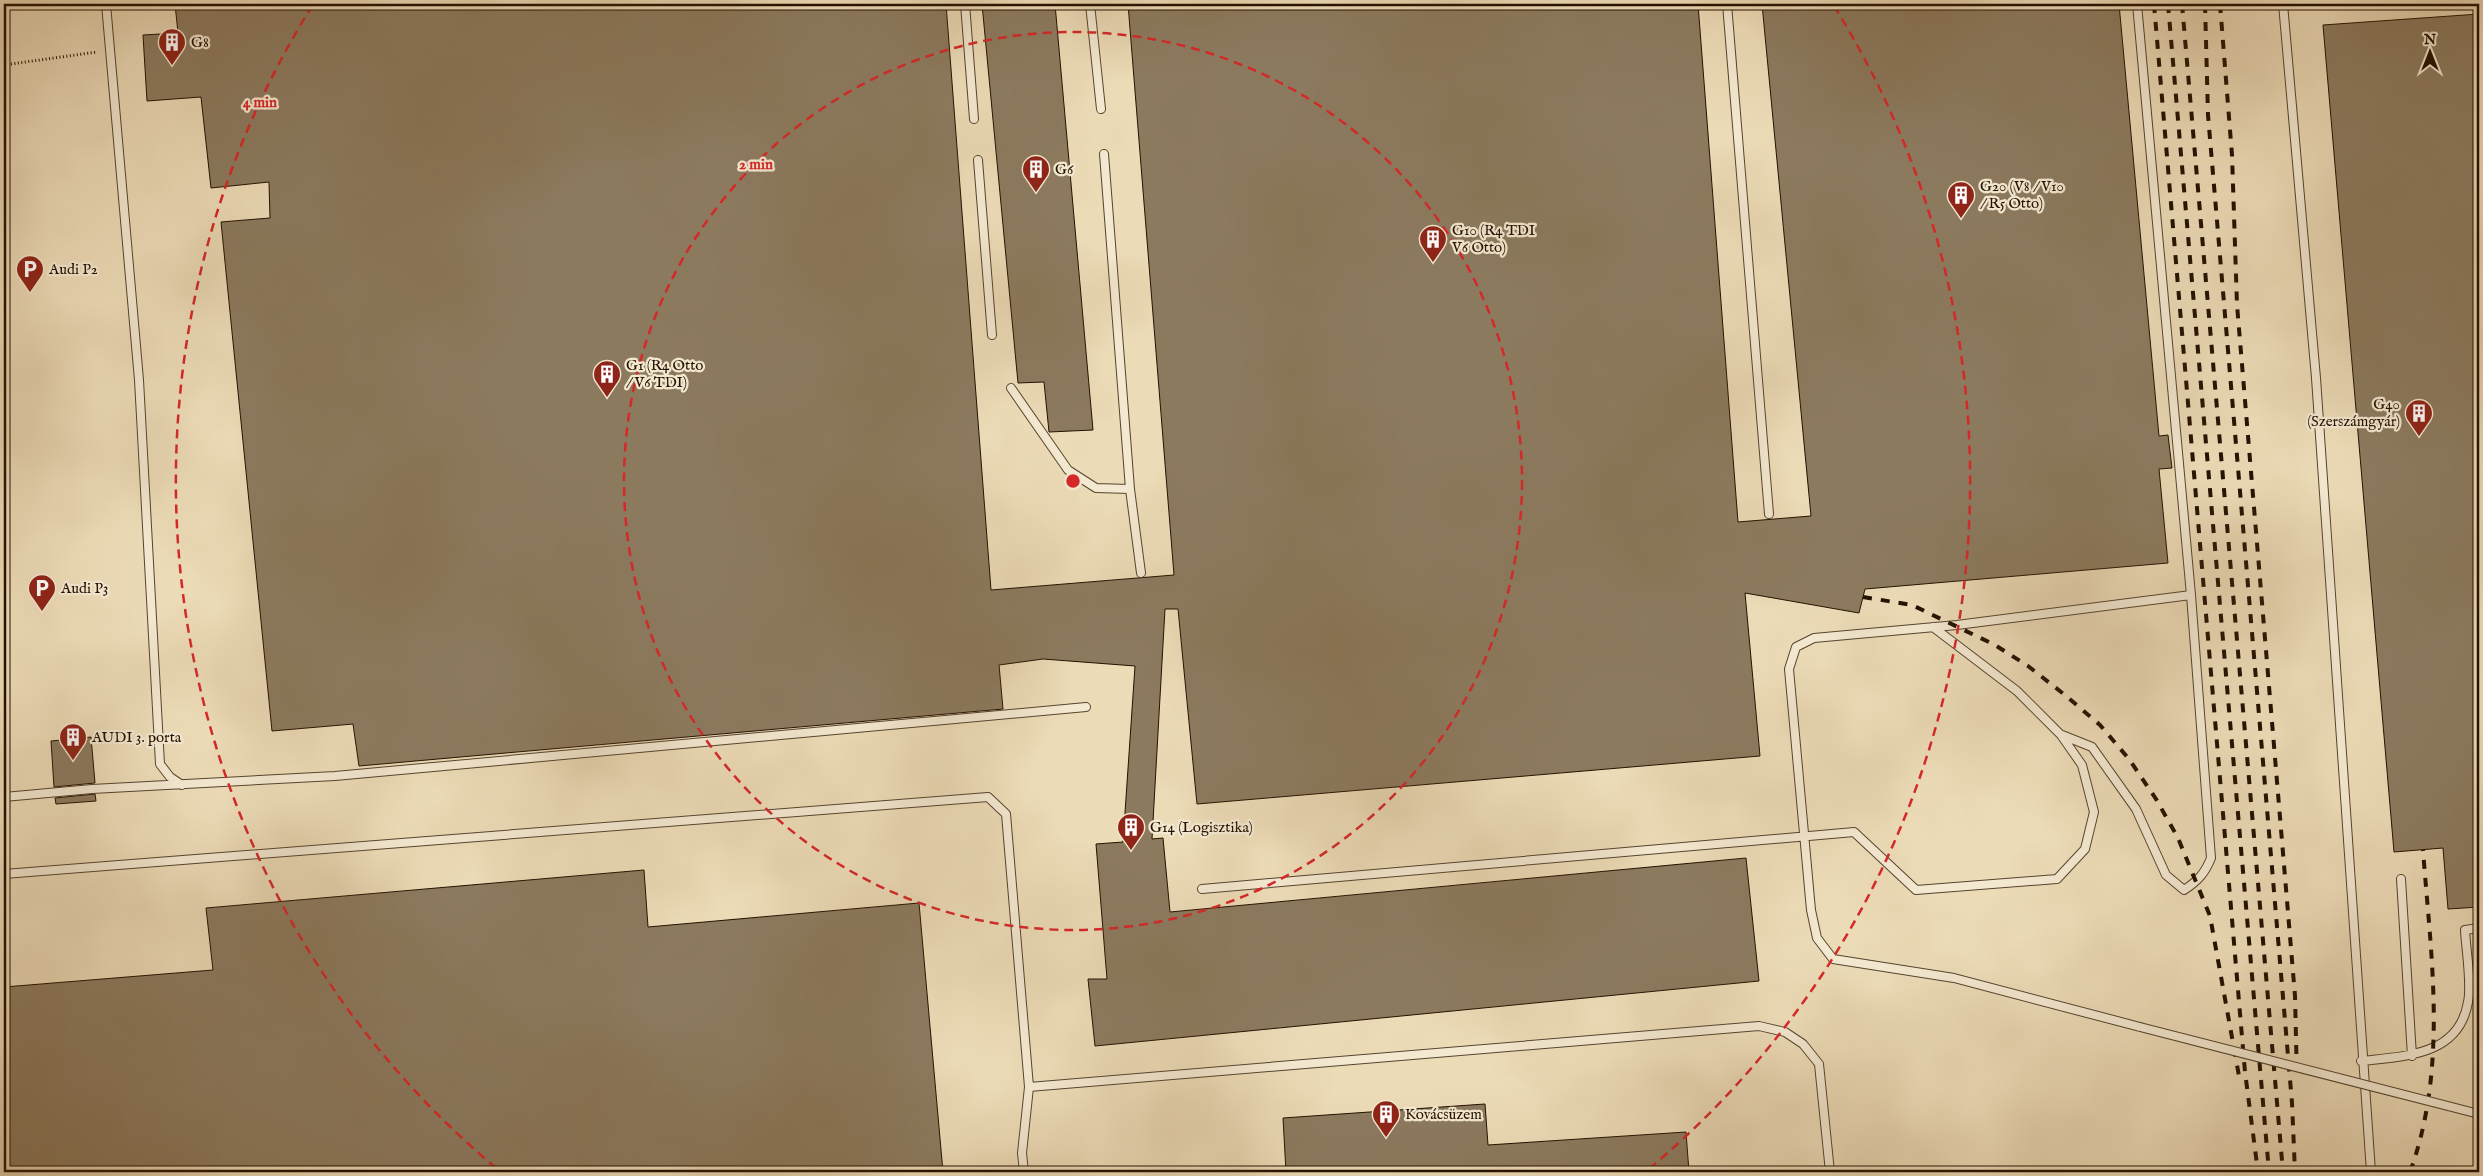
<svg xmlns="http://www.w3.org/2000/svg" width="2483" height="1176" font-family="'IM FELL English',serif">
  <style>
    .building { fill: #8c7a5f; stroke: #241100 }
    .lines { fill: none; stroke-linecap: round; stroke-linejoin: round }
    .service-casing { stroke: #56442e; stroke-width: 10 }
    .path { stroke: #241100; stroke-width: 3; stroke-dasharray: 1 2.5; stroke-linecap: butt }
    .service { stroke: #f3e8d0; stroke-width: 8 }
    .rail { stroke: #241100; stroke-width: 4; stroke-dasharray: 9 9; stroke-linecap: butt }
    .service-bridge-casing { stroke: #56442e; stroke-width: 10; stroke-linecap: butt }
    .service-bridge { stroke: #f3e8d0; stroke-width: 8 }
    .ring { fill: none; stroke: #d62828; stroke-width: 2.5; stroke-dasharray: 9 6 }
    .labels { text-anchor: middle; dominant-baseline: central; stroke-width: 4.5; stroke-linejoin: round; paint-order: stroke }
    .poi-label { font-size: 15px; fill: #241100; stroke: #f3e8d0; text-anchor: start }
    .centre { fill: #d62828; stroke: #f3e8d0; stroke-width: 2.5 }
    .ring-label { font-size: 15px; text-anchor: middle; font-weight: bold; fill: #d62828; stroke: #f3e8d0; stroke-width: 4.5; stroke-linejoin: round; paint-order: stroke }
  </style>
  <rect width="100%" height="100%" fill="#ecdbb7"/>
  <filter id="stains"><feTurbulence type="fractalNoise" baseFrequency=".004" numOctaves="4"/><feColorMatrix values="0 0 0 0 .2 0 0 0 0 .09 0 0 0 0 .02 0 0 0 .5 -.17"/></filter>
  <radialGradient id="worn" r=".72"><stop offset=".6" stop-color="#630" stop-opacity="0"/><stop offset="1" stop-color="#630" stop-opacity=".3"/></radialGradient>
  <path class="building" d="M175,4H946L991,590L1174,575L1128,4H1698L1738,522L1811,516L1762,4H2119L2159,436L2168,435L2172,468L2159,469L2168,563L1865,589L1859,613L1745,593L1760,756L1197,804L1178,609H1165L1152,839L1163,838L1170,912L1746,858L1759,981L1095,1046L1088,979H1107L1096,844L1123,842L1135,666L1043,659L999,665L1003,709L359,766L353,724L272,731L221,222L270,218L269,182L211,188L201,97L147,101L143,35L178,33Z
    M982,4H1055L1093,430L1049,432L1044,382L1018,383Z
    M2479,14V907L2448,909L2443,848L2394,852L2323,25Z
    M91,737L95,783L54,787L51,741Z
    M95,794L96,801L56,804L55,798Z
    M644,870L648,927L919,903L943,1172H4V987L213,970L206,908Z
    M1485,1104L1488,1145L1686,1132L1689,1172H1286L1283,1118Z"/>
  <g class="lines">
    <g class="service-casing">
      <path id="service" d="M106,4L139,380L160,764L170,777L182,785
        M965,4L974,119
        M1090,4L1101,109
        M1727,4L1769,514
        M2283,4L2316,378L2371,1172
        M978,160L992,335
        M1011,388L1068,470L1096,488L1130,489L1104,154
        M1130,489L1141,573
        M2062,735L2092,747L2136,809L2166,875L2184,890C2198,881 2205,873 2211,858L2191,595L2137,4
        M4,797L92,789L335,776L1086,707
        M4,874L988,797L1006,814L1029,1087L1022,1153L1024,1172
        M2401,879L2412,1056
        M1202,889L1854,832L1916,890L2057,879L2085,849L2094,812L2082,765L2061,735L2017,691L1933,627
        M2140,1027L1954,978L1833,959L1817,938L1811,910L1789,669L1796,647L1814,638L1957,625L2191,595
        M2361,1061C2405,1056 2459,1056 2468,1002C2472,984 2466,950 2465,930L2479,928
        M1029,1087L1759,1026L1785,1032L1803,1044L1819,1064L1830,1172"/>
    </g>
    <path class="path" d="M4,65L97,52"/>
    <use href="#service" class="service"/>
    <path class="rail" d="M2154,4L2245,1072L2258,1172
      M2168,4L2269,1172
      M2182,4L2283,1172
      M2205,4L2208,115L2292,1103L2295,1172
      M2220,4L2232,155L2237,305L2295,996L2297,1080
      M1863,597L1912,605L1995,645L2028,666L2065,695L2100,725L2129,759L2156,799L2178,838L2210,916L2239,1076
      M2410,1172C2448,1068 2431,957 2423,850"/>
    <g class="service-bridge-casing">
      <path id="service-bridge" d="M2140,1027L2479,1114"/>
    </g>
    <use href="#service-bridge" class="service-bridge"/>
  </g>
  <g class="ring">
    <circle cx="1073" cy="481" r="449"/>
    <path d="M496 1168A897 897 0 0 1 312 6M1834 6A897 897 0 0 1 1650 1168"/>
  </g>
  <defs>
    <g id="building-pin" transform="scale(1.4375)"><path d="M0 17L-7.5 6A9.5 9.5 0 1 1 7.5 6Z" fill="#8f2418" stroke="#f3e8d0"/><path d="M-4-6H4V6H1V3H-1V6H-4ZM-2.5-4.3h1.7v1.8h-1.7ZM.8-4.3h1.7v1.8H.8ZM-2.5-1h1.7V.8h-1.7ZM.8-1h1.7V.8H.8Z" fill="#fff"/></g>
    <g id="parking-pin" transform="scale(1.4375)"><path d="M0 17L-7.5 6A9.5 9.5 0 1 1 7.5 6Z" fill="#8f2418" stroke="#f3e8d0"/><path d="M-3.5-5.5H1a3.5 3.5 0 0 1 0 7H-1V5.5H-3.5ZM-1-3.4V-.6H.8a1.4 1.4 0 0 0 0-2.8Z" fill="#fff"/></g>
  </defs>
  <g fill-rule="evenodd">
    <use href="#building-pin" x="172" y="42"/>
    <use href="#building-pin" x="1036" y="169"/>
    <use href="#building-pin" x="1961" y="195"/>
    <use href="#building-pin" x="1433" y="239"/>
    <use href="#parking-pin" x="30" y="269"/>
    <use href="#building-pin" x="607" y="374"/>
    <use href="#building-pin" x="2419" y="413"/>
    <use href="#parking-pin" x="42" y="588"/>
    <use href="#building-pin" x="73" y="737"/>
    <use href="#building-pin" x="1131" y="827"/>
    <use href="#building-pin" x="1386" y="1114"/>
  </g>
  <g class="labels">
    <g class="poi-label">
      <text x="191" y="42">G8</text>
      <text x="1055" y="169">G6</text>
      <text x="1980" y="186">G20 (V8 / V10<tspan x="1980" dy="17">/ R5 Otto)</tspan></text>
      <text x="1452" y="230">G10 (R4 TDI<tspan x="1452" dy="17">V6 Otto)</tspan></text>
      <text x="49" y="269">Audi P2</text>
      <text x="626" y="365">G1 (R4 Otto<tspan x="626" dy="17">/ V6 TDI)</tspan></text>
      <text x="2400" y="404" text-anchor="end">G40<tspan x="2400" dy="17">(Szerszámgyár)</tspan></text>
      <text x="61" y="588">Audi P3</text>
      <text x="92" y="737">AUDI 3. porta</text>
      <text x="1150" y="827">G14 (Logisztika)</text>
      <text x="1405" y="1114">Kovácsüzem</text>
    </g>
  </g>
  <circle cx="1073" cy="481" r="8" class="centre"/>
  <g class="ring-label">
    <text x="260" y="107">4 min</text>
    <text x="756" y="169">2 min</text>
  </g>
  <rect width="2483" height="1176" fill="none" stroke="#ecdbb7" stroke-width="20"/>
  <rect x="5" y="5" width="2473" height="1166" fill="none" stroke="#241100" stroke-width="2.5"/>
  <rect x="10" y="10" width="2463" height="1156" fill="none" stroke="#241100"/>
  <g transform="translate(2430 52)" stroke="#f3e8d0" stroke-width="4" paint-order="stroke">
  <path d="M0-4L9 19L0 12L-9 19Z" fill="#241100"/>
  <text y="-8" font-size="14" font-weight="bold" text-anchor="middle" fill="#241100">N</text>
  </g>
  <rect width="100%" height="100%" filter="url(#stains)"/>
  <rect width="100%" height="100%" fill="url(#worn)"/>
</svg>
